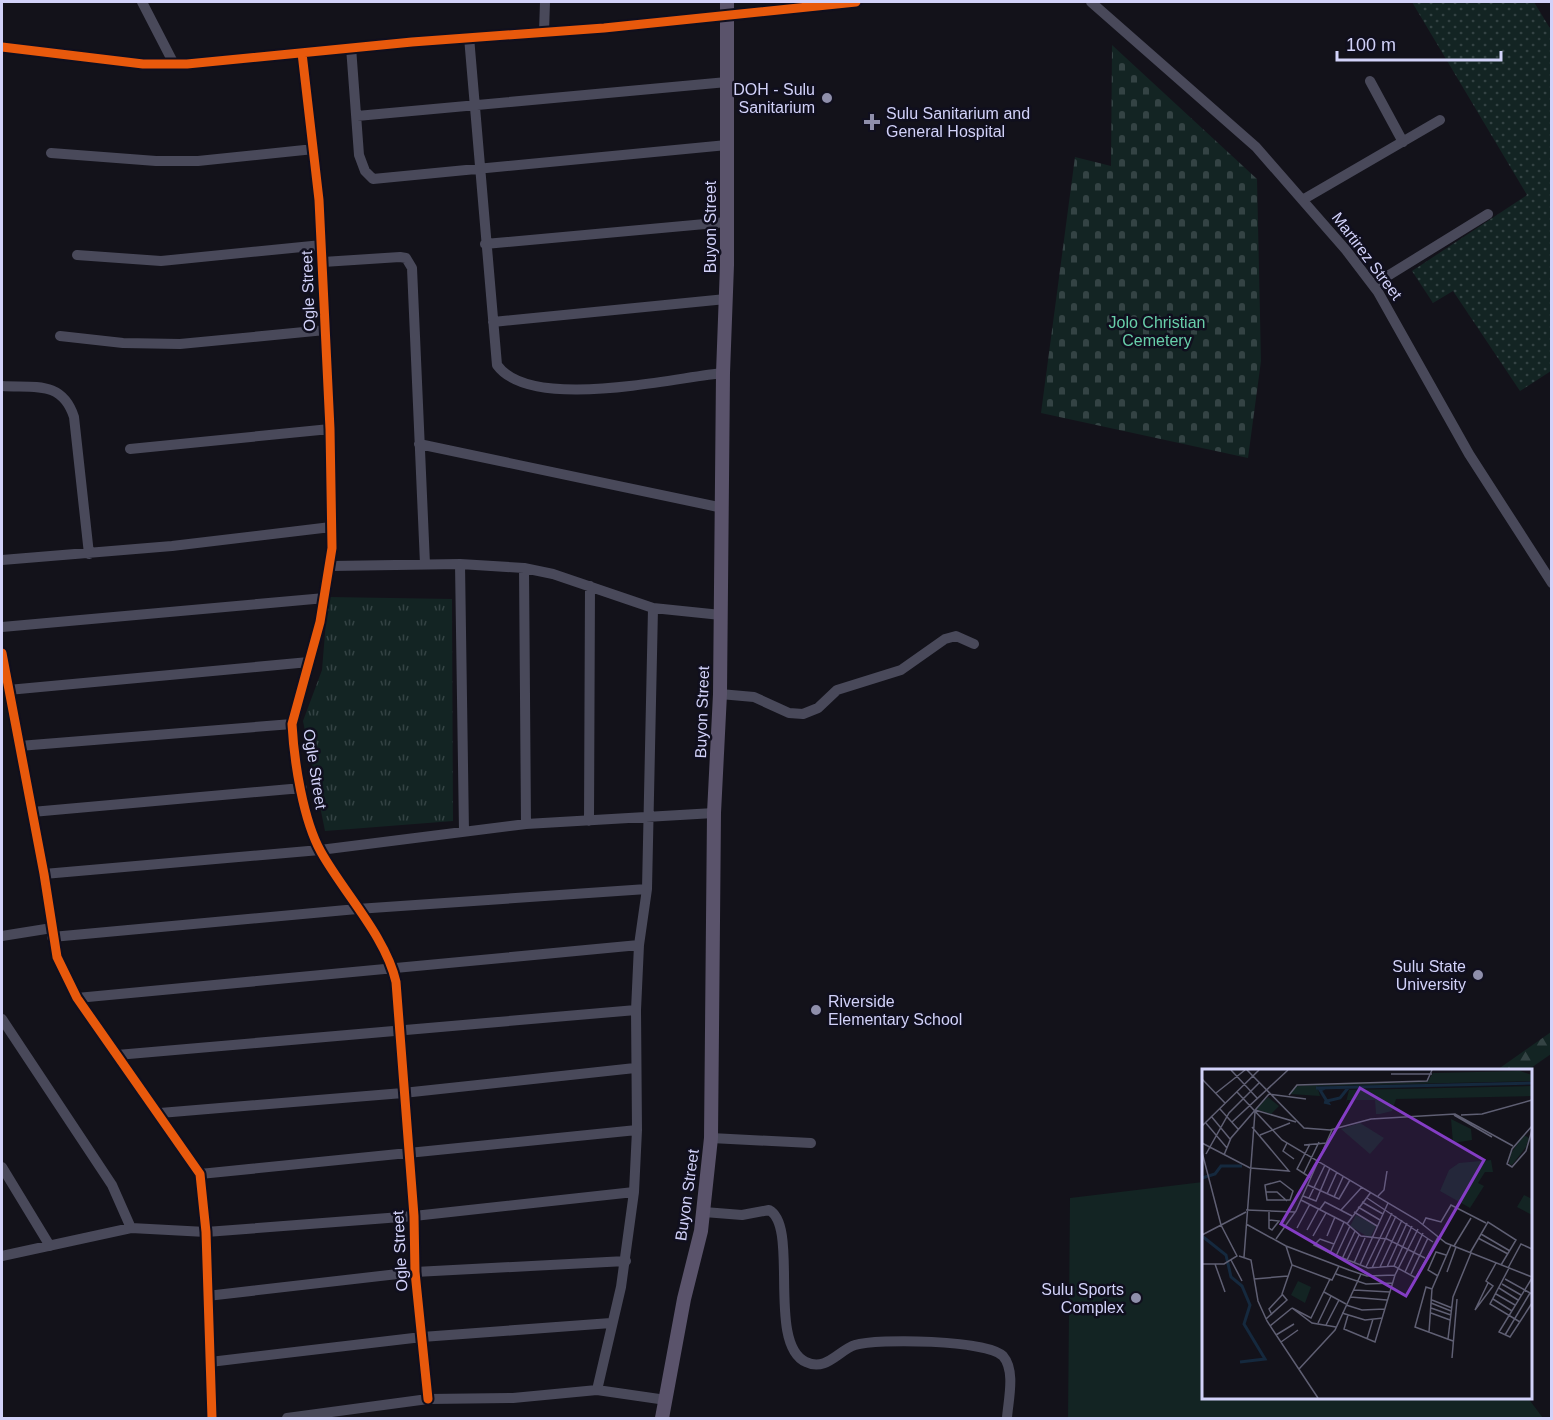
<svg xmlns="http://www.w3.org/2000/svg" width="1553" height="1420" font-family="Helvetica,sans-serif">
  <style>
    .grass { fill: url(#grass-dots) }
    .forest { fill: url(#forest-firs) }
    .cemetery { fill: url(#cemetery-stones) }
    .park { fill: url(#park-tufts) }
    .garden { fill: #132423 }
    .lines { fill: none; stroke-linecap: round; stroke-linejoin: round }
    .minor { stroke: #49495a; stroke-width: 10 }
    .major { stroke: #5a536b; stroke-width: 14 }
    .cycleway-casing { stroke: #100f1e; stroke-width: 13 }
    .cycleway { stroke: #e8590c; stroke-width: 9 }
    .poi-dot { fill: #8f8fab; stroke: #100f1e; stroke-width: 2 }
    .labels { text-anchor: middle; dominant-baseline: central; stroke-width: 5; stroke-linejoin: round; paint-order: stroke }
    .poi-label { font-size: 16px; fill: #d2d2f9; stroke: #100f1e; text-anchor: end }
    .street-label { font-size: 16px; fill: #d2d2f9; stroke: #100f1e }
    .park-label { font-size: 16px; fill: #68cfaa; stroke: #100f1e }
    .inset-river { fill: none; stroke: #15293e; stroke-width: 3 }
    .inset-road { fill: none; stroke: #5f5f73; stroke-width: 1.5 }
    .view { fill: #843dc5; fill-opacity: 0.15; stroke: #843dc5; stroke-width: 3 }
    .inset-edge { fill: none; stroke: #d2d2f9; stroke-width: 3 }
  </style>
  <defs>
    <pattern id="grass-dots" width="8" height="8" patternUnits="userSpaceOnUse" patternTransform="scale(1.5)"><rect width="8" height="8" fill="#132423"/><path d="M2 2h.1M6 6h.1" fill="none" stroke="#344344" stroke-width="1.8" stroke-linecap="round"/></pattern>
    <pattern id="forest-firs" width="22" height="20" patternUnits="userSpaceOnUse" patternTransform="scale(1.5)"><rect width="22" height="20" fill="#132423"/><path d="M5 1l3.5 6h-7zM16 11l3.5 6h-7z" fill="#344344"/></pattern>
    <pattern id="cemetery-stones" width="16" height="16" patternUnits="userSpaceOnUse" patternTransform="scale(1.5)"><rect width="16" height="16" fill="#132423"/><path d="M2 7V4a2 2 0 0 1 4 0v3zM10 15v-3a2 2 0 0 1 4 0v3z" fill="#344344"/></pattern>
    <pattern id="park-tufts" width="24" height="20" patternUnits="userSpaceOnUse" patternTransform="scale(1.5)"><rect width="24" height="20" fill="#132423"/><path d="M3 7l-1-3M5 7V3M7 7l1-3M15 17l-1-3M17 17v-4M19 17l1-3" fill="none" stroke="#344344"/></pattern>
  </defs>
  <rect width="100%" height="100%" fill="#13121a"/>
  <path class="grass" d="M1412,2H1534L1551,30V371L1520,391L1453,291L1433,303L1412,271L1527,195Z"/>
  <path class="forest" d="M1551,1032V1054L1528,1070H1497Z"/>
  <path class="cemetery" d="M1112,45L1257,179L1261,361L1248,458L1041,413L1075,157L1111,166Z"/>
  <path class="park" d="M328,597L452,599L453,821L325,831L303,721L322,670Z"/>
  <path class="garden" d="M1203,1182L1204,1398H1528L1543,1418H1068L1070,1198Z"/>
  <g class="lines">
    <path class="minor" d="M142,2L174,64
      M1091,2L1256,147L1346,250L1378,292L1469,454L1552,583
      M544,32L545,2
      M469,37L497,365C531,412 671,378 723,373
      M2,47L143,64H187L412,42L604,28L856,2
      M351,47L359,155L365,171L373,179L727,145
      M302,53L319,200L330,429L332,548L320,622L292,724C294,761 303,820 321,852C344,893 386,937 396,982L414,1216L415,1272L428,1399
      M1370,81L1403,142
      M357,116L727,82
      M51,153L156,161H198L314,149
      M1304,199L1440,120
      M485,244L727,222
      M77,255L161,261L322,245
      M323,262L400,257L406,258L412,268L425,564
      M1373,285L1488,214
      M493,322L726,299
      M60,336L123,343L180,344L325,330
      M2,386C34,388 62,380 74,417L89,554
      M419,444L723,508
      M130,449L330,429
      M2,560L172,546L331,527
      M460,564L464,832
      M331,566L460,564L524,568L553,574L653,608L721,615
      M524,568L526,824
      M2,627L325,598
      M2,653L44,874L57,957L77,998L200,1174L206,1232L212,1418
      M8,690L309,662
      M720,694L754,697L789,713L803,714L818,708L837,690L901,670L945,639L956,636L974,644
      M19,746L292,724
      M32,812L302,788
      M589,821L590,586
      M44,874L320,850L526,824L714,813
      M2,936L52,928
      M52,937L357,909L647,889
      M77,998L639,945
      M2,1019L112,1185L131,1228
      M117,1055L636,1010
      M160,1113L403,1093L635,1068
      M711,1138L811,1143
      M2,1167L50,1246
      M200,1174L637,1130
      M704,1212L742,1215L769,1210C800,1226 766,1344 806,1362C826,1372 839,1350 855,1345C877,1338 988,1340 1003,1356C1016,1371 1008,1401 1007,1418
      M2,1256L131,1228L206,1232L414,1216L634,1192
      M207,1296L415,1272L626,1261
      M210,1362L422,1337L611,1323
      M597,1390L621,1287L634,1192L637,1130L636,1010L639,945L647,889L653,608
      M287,1418L428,1399L513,1398L597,1390L666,1400"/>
    <path class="major" d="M662,1418L684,1299L701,1231L711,1138L714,813L720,694L723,373L727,265V2"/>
    <g class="cycleway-casing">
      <path id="cycleway" d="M2,47L143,64H187L412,42L604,28L856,2
        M302,53L319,200L330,429L332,548L320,622L292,724C294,761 303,820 321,852C344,893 386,937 396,982L414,1216L415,1272L428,1399
        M2,653L44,874L57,957L77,998L200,1174L206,1232L212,1418"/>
    </g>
    <use href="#cycleway" class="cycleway"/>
  </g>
  <g class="poi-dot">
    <circle cx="827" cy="98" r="6"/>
    <path d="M869 113h6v6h6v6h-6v6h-6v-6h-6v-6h6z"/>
    <circle cx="1478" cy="975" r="6"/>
    <circle cx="816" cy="1010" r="6"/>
    <circle cx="1136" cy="1298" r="6"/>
  </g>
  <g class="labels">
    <g class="poi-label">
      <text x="815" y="89">DOH - Sulu<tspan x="815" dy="18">Sanitarium</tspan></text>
      <text x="886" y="113" text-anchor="start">Sulu Sanitarium and<tspan x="886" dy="18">General Hospital</tspan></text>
      <text x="1466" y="966">Sulu State<tspan x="1466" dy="18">University</tspan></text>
      <text x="828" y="1001" text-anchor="start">Riverside<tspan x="828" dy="18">Elementary School</tspan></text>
      <text x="1124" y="1289">Sulu Sports<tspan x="1124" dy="18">Complex</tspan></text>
    </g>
    <g class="street-label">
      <text transform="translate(710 227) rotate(-90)">Buyon Street</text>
      <text transform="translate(1367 256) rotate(53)">Martirez Street</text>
      <text transform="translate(308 291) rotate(-92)">Ogle Street</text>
      <text transform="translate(702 712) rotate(-88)">Buyon Street</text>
      <text transform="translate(315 769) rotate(81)">Ogle Street</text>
      <text transform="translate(687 1195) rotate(-82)">Buyon Street</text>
      <text transform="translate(400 1251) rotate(-93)">Ogle Street</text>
    </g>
    <g class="park-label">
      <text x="1157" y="322">Jolo Christian<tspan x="1157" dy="18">Cemetery</tspan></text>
    </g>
  </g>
  <g transform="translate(1202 1069)">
    <rect width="330" height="330" fill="#13121a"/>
    <path d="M318,2L330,6V12L115,17L118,27L88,25L94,17L141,15L225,13L231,4ZM330,17V27L194,30L190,42L178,45H174L173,31H145L143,37L147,21ZM249,50L269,60L270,71L251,74ZM322,126L330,130V146L315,138ZM96,212L109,218L103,234L89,226Z" fill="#132423"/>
    <path d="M158,54L182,69L168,85L139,60Z" fill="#132423"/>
    <path d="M322,66L327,69L324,78L310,96L307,95L309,84ZM154,146L174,157L168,169L148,157Z" fill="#132423"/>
    <path d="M66,28L77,37L69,45L54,40ZM289,91L291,103H283L276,114L282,117L268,139L238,122L247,101L257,94Z" fill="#132423"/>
    <path class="inset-river" d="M114,19L330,14M125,32L138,29L146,19M122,33L126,34L118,21L123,19M0,109L13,105L19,97H40M0,167L24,186L29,208L40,217L48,236L42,255L63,290L38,293"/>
    <path class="inset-road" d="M29,1L55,29M45,1L102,59L128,61L169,50L253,45L311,77M189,5H230M0,10L23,34M35,23L80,71L215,151L244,174L330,208M14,24L43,1M67,25L104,30M87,26L95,16L225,12L230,1M18,40L36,60M53,41L94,53M252,46L290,68M259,46L280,45L330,31M9,47L28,70M3,53L25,79M30,53L86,1M0,57L57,1M330,57L310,80L305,95L310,98L324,82L330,61M58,66L88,54M0,74L48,99L87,102L50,58M85,74L81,82L92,90M108,75L95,100L109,109M102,76L125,74M0,83L19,156L35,187L22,195H0M4,85L27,44L57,14M22,86L29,69L67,25M102,104L117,73M78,112L91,122L88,131H65L63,116ZM106,116L137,130L148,111M64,123H75L85,132M125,125L135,103M101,127L114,132L128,99M176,127L182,121L185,102M132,128L141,108M107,129L123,96M165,129L231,173M99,131L144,154L159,167L185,170L223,189M160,133L181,145M156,138L178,151M118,140L123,133L150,147M44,141L93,143M139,141L160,118M152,143L175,157M67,151L77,152L70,161L67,159V143M142,153L128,184L166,199L192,197L214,209L236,168M44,155L84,177L147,201L165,207L193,206M145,155L169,123M221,155L224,149L239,153L249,136L284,154M95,159L108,135M105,161L117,139M279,165L308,182M0,166L44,143M111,167L124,144M125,167L133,148M276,169L306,185M74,170L94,142L130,61M84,177L90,196L130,211L137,197M252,177L269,149M128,184L112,176L118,170L132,175M268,184L286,153L314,171L299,196M37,187L49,191L56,232L65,252L116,329M134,187L148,157M42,188L53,43M140,190L153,162M29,191L40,212M145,191L157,166M152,194L163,169M13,195L23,223M158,196L186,134M192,197L210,157M164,198L190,144M178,198L200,151M185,198L205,154M170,199L194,147M306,199L319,175L330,180M307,199L288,235L318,253M203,203L221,164M245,203L254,178M134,205L164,215L191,214M209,205L226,169M236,207L226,201L234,183L244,186M330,209L297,263L308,268L330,234M52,210L86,207M303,210L330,225M286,214L273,241L291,217L284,212L294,194M300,215L319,226M297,219L316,231M230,220L224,218L213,258L251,272M152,221L188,223M122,223L144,235M294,225L313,236M148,228L185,231M291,230L310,242M230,231L250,239M229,234L249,242M144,236L160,241L183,240M90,239L109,249L128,210M90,239L110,254L134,258M229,239L249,246M140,244L163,251L181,249M229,244L248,251M70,246L67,240L80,226M146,246L142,260L173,273L193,206L216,160M64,250L85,231L80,225L90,196M116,254L129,227M124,256L137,231M68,257L90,239M227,263L230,220L249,176M74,266L92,255M303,266L328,224M165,270L171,250M246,270L251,228L269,184M79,273L96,261M250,289L255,230M97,300L133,261L159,205"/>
    <path class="view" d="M158,19L282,91L204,227L79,155Z"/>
    <rect width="330" height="330" class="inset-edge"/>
  </g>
  <rect width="1553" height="1420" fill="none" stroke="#d2d2f9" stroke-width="6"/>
  <path d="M1337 51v9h164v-9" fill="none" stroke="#d2d2f9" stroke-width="3"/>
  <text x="1346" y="51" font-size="18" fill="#d2d2f9" stroke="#100f1e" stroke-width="4.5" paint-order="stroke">100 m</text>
</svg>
